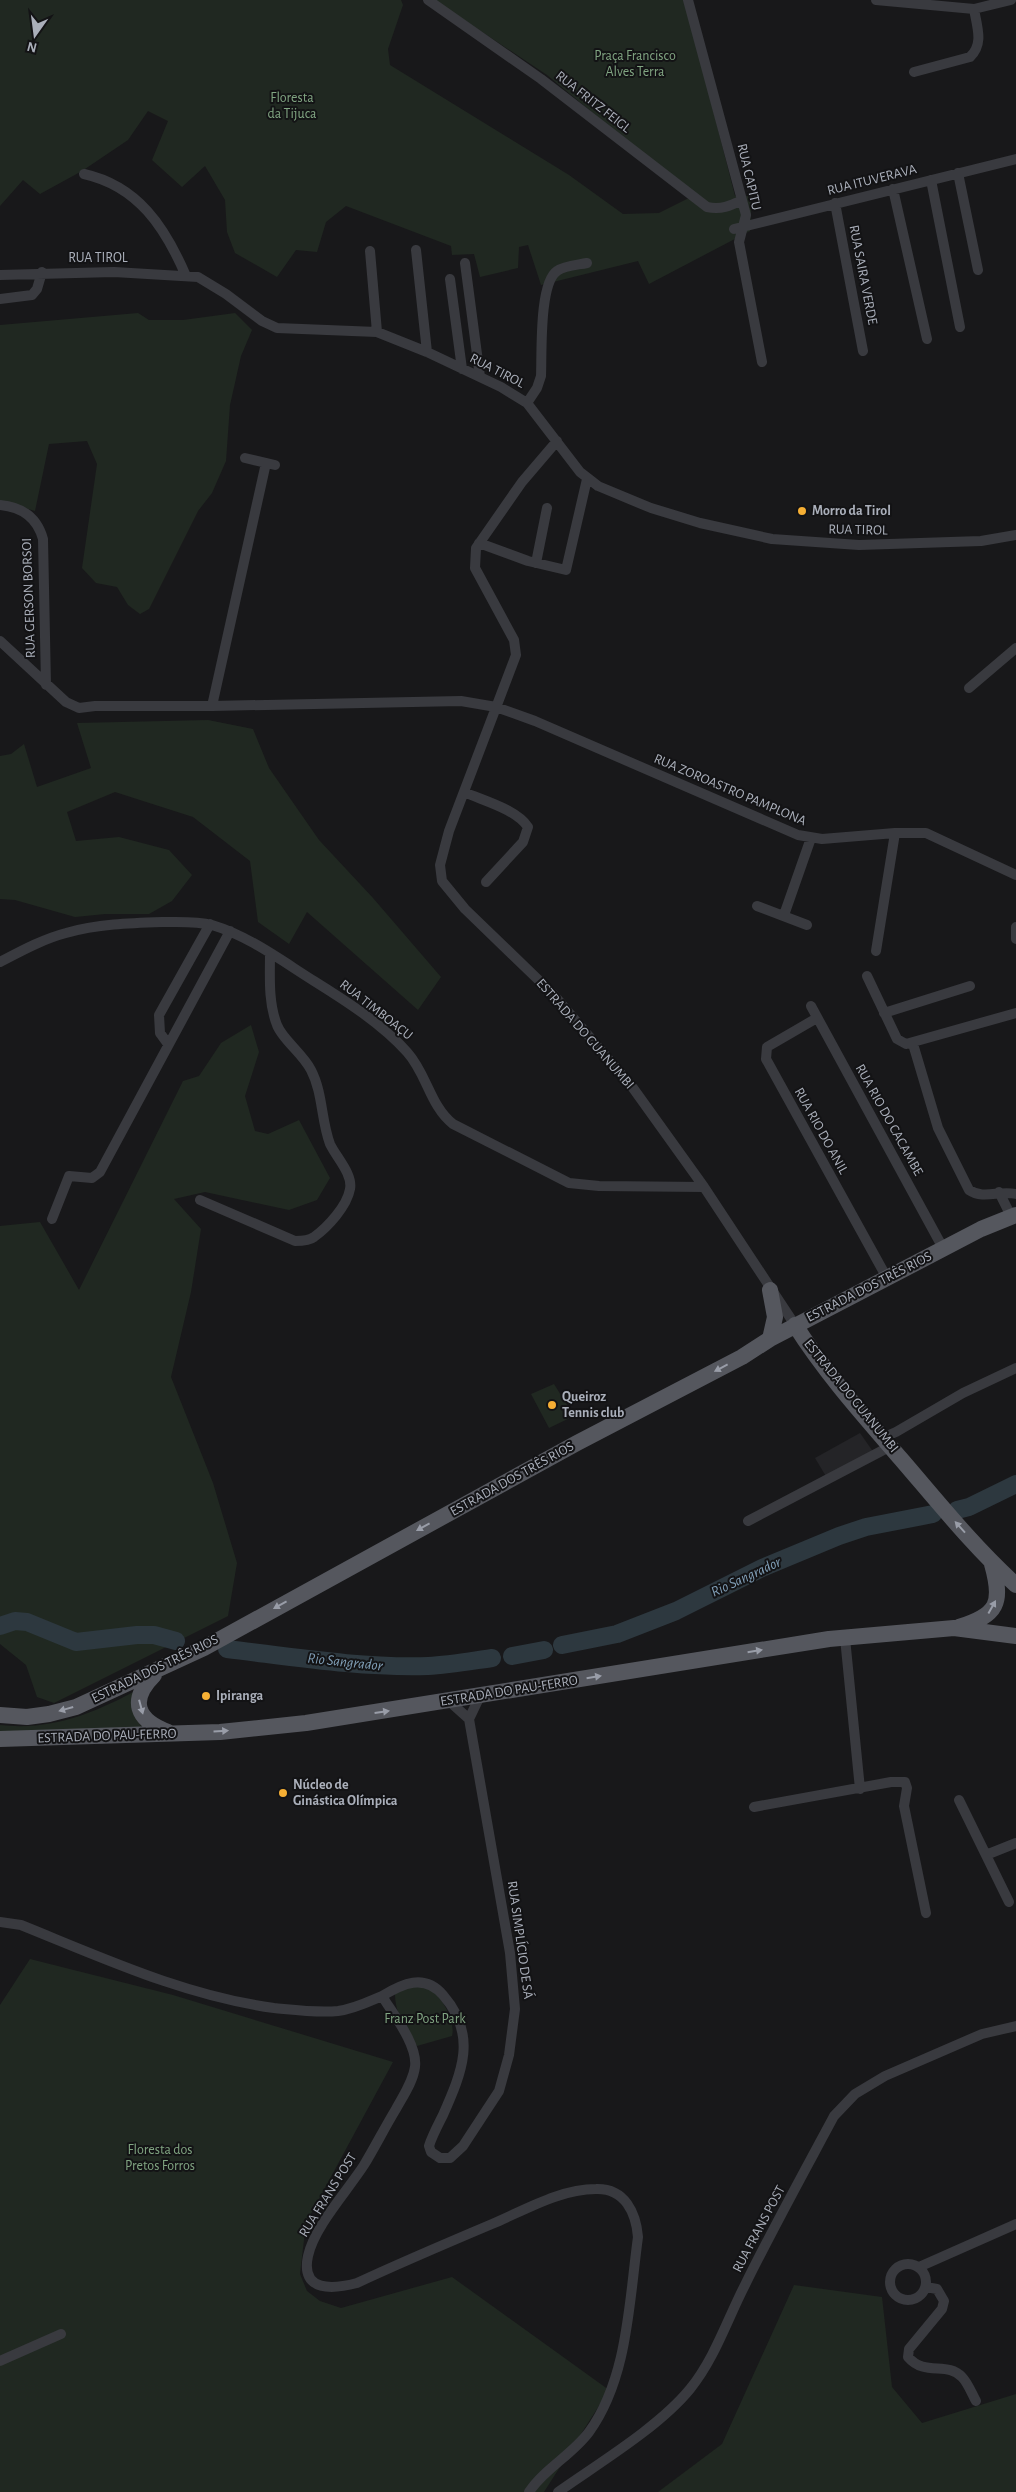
<svg xmlns="http://www.w3.org/2000/svg" width="1016" height="2492" font-family="'Alegreya Sans',sans-serif">
  <style>
    .built { fill: #242427 }
    .green { fill: #202821 }
    .lines { fill: none; stroke-linecap: round; stroke-linejoin: round }
    .river { stroke: #2d383f; stroke-width: 18 }
    .street { stroke: #393a3f; stroke-width: 10 }
    .primary { stroke: #55575e; stroke-width: 16 }
    .oneway { fill: #999da8 }
    .poi-dot { fill: #f6af34; stroke: #131315; stroke-width: 2 }
    .labels { text-anchor: middle; dominant-baseline: central; stroke-width: 4; stroke-linejoin: round; paint-order: stroke }
    .park-label { font-size: 14px; fill: #81a582; stroke: #131315 }
    .street-label { font-size: 14px; fill: #aaafba; stroke: #131315 }
    .poi-label { font-size: 14px; font-weight: bold; fill: #aaafba; stroke: #131315; text-anchor: start }
    .water-label { font-size: 15px; font-style: italic; fill: #809eb6; stroke: #131315 }
  </style>
  <rect width="100%" height="100%" fill="#18181a"/>
  <path class="built" d="M860,1433L874,1453L827,1478L815,1458Z"/>
  <path class="green" d="M0,0H401L403,5L388,49L390,65L569,175L623,214L659,213L693,196L547,75L434,0H685L735,196H752L750,231L649,284L638,261L541,285L528,245L519,247L518,268L480,277L474,254L452,255L451,246L346,206L326,222L317,252L296,250L277,277L235,253L227,232L225,200L205,166L182,187L152,160L168,121L148,111L128,140L82,171L40,194L23,180L0,206Z
    M138,313L149,320H183L235,313L252,330L241,356L230,405L226,461L212,493L198,511L149,609L140,614L128,605L117,587L96,583L82,568L97,464L87,441L49,444L35,511L0,501V325Z
    M208,720L253,729L269,768L319,840L373,898L441,977L418,1010L307,912L289,944L258,922L250,861L193,817L115,792L67,812L76,841L119,837L169,850L192,875L172,901L149,914H105L75,917L15,900L0,899V756L11,754L24,744L37,787L91,768L77,723Z
    M251,1025L259,1052L245,1096L255,1131L268,1134L299,1120L330,1178L317,1200L289,1210L205,1192L174,1199L201,1229L191,1292L171,1377L213,1483L237,1563L228,1616L54,1703L37,1697L26,1665L0,1644V1226L40,1222L79,1290L183,1081L199,1076L221,1043Z
    M554,1384L574,1416L549,1428L531,1394Z
    M139,1689C136,1705 131,1720 146,1730L0,1735V1725C51,1731 95,1713 139,1689Z
    M30,1959L173,1995L393,2062L306,2223L300,2274L307,2291L320,2301L341,2308L452,2277L609,2390L544,2492H0V2005Z
    M416,1983C420,1985 424,1986 428,1987C441,1994 456,2022 452,2036L417,2046C406,2030 395,2014 395,1994Z
    M794,2285L882,2297L892,2387L922,2423L1016,2394V2492H658L722,2444Z"/>
  <g class="lines">
    <path class="river" d="M957,1510L969,1507L1016,1484
      M0,1626L15,1621L27,1622L76,1642L137,1635H154L176,1641
      M562,1645L617,1634L676,1611L762,1568L839,1536L866,1527L933,1514
      M227,1649C294,1657 360,1668 428,1666C449,1665 471,1661 492,1658
      M512,1656L544,1650"/>
    <path class="street" d="M428,0L541,79L707,207C721,210 730,206 742,200
      M688,0L746,215L739,242L762,362
      M876,0L974,9L1011,0
      M914,72L970,57C984,44 977,27 974,9
      M958,173L978,270
      M84,174C138,186 165,227 186,276
      M931,180L960,327
      M893,189L927,339
      M835,203L863,351
      M734,229L1016,159
      M416,250L427,352
      M370,251L377,332
      M465,263L480,377
      M0,275L114,272L198,277L226,294L262,321L277,328L377,332L427,352L501,387L527,403L580,472L598,486L651,508L700,523L772,539L859,545L981,541L1016,535
      M450,279L462,369
      M0,299L32,295L37,289L42,272
      M527,403L537,388L541,376C542,354 539,283 557,271C565,265 578,265 587,263
      M557,441L522,482L476,548L475,568L514,640L516,655L449,831L440,865L442,881L465,909L553,994L633,1088L704,1187L795,1325
      M245,458L275,465
      M0,505C22,507 37,517 43,539L46,685
      M479,543L528,561L566,570L587,479
      M536,563L547,508
      M0,641L66,702L79,708L95,706H212L461,701L496,707L535,721L798,835L822,839L895,833H926L1016,875
      M969,688L1016,648
      M212,706L266,463
      M464,792C484,801 516,809 528,827L523,842L486,882
      M757,906L807,925
      M784,915L811,838
      M1016,927V939
      M876,951L895,833
      M0,962C21,951 43,939 66,933C97,924 131,923 163,922C179,922 197,921 212,925C249,936 282,961 314,981C346,1001 382,1024 407,1052C427,1074 430,1106 453,1124L569,1183L599,1186L704,1187
      M867,976L897,1039L906,1044L1016,1013
      M811,1006L943,1248
      M884,1013L970,986
      M817,1018L767,1047L766,1059L887,1278
      M168,1044L160,1033L159,1015L210,924
      M913,1044L938,1128L969,1190C984,1200 999,1190 1016,1194
      M999,1192L1011,1216
      M200,1200L295,1241C301,1241 309,1241 314,1237C328,1227 347,1206 350,1189C353,1174 336,1157 330,1144C321,1120 323,1093 311,1070C303,1054 282,1039 277,1025C268,1002 270,976 270,953
      M52,1219L69,1176L92,1178L100,1172L230,931
      M882,1438L896,1432L963,1393L1016,1368
      M748,1521L891,1446
      M845,1638L860,1789
      M449,1701L469,1719
      M959,1800L1009,1902
      M754,1807L891,1782H905L907,1788L904,1806L926,1913
      M986,1855L1016,1843
      M0,1922L21,1925C103,1958 185,1996 274,2008C295,2010 317,2013 338,2011C354,2009 368,2002 382,1996C393,2014 418,2045 415,2067C413,2082 403,2096 396,2109C385,2127 375,2147 364,2165C348,2190 314,2227 308,2256C300,2293 334,2289 357,2283C402,2262 447,2243 492,2224C525,2210 560,2189 596,2189C625,2188 636,2213 638,2237C629,2302 628,2378 589,2432C572,2455 544,2469 529,2492
      M382,1996C402,1984 424,1973 443,1995C478,2035 462,2072 443,2115C438,2125 432,2136 429,2146L431,2152L440,2158H450L463,2146L499,2091L509,2055L515,2009L510,1953L469,1719L480,1696
      M890 2282a18 18 0 1 1 36 0a18 18 0 1 1-36 0Z
      M919,2267L1016,2224
      M926,2287L937,2289L944,2301L942,2309L909,2349L908,2357C925,2377 947,2361 962,2377C968,2383 972,2394 976,2401
      M0,2361L61,2334
      M558,2492C599,2463 659,2427 690,2389C715,2358 727,2320 745,2285C773,2228 804,2172 834,2116L855,2094L885,2076L982,2034L1016,2026"/>
    <path class="primary" d="M795,1325C826,1374 864,1416 901,1459C938,1502 974,1547 1016,1585
      M770,1339L775,1317L770,1290
      M959,1627C998,1615 1003,1603 992,1564
      M154,1675C129,1700 136,1720 168,1732
      M0,1715L27,1717L49,1714L76,1707L204,1648L577,1443L742,1357L770,1339L981,1229L1016,1215
      M0,1739L220,1732L306,1723L829,1639L954,1628L1016,1636"/>
  </g>
  <defs><path id="oneway-solid" d="M-6-.8H1V-3.2L6.5 0L1 3.2V.8H-6Z" transform="scale(1.25)"/></defs>
  <g class="oneway">
    <use href="#oneway-solid" transform="translate(721 1368) rotate(152)"/>
    <use href="#oneway-solid" transform="translate(423 1527) rotate(151)"/>
    <use href="#oneway-solid" transform="translate(960 1527) rotate(-132)"/>
    <use href="#oneway-solid" transform="translate(280 1605) rotate(151)"/>
    <use href="#oneway-solid" transform="translate(992 1607) rotate(-61)"/>
    <use href="#oneway-solid" transform="translate(755 1651) rotate(-9)"/>
    <use href="#oneway-solid" transform="translate(594 1677) rotate(-9)"/>
    <use href="#oneway-solid" transform="translate(141 1707) rotate(75)"/>
    <use href="#oneway-solid" transform="translate(66 1709) rotate(164)"/>
    <use href="#oneway-solid" transform="translate(382 1712) rotate(-8)"/>
    <use href="#oneway-solid" transform="translate(221 1731) rotate(-4)"/>
  </g>
  <g class="poi-dot">
    <circle cx="802" cy="511" r="5"/>
    <circle cx="552" cy="1405" r="5"/>
    <circle cx="206" cy="1696" r="5"/>
    <circle cx="283" cy="1793" r="5"/>
  </g>
  <g class="labels">
    <g class="park-label">
      <text x="635" y="56">Praça Francisco<tspan x="635" dy="16">Alves Terra</tspan></text>
      <text x="292" y="98">Floresta<tspan x="292" dy="16">da Tijuca</tspan></text>
      <text x="425" y="2019">Franz Post Park</text>
      <text x="160" y="2150">Floresta dos<tspan x="160" dy="16">Pretos Forros</tspan></text>
    </g>
    <g class="street-label">
      <text transform="translate(593 102) rotate(38)">RUA FRITZ FEIGL</text>
      <text transform="translate(749 177) rotate(77)">RUA CAPITU</text>
      <text transform="translate(872 180) rotate(-14)">RUA ITUVERAVA</text>
      <text x="98" y="258">RUA TIROL</text>
      <text transform="translate(863 275) rotate(79)">RUA SAIRA VERDE</text>
      <text transform="translate(497 371) rotate(27)">RUA TIROL</text>
      <text transform="translate(858 530) rotate(1)">RUA TIROL</text>
      <text transform="translate(29 598) rotate(-92)">RUA GERSON BORSOI</text>
      <text transform="translate(730 790) rotate(23)">RUA ZOROASTRO PAMPLONA</text>
      <text transform="translate(376 1010) rotate(38)">RUA TIMBOAÇU</text>
      <text transform="translate(585 1034) rotate(49)">ESTRADA DO GUANUMBI</text>
      <text transform="translate(889 1120) rotate(61)">RUA RIO DO CACAMBE</text>
      <text transform="translate(821 1131) rotate(61)">RUA RIO DO ANIL</text>
      <text transform="translate(869 1287) rotate(-27)">ESTRADA DOS TRÊS RIOS</text>
      <text transform="translate(851 1396) rotate(51)">ESTRADA DO GUANUMBI</text>
      <text transform="translate(512 1479) rotate(-29)">ESTRADA DOS TRÊS RIOS</text>
      <text transform="translate(155 1669) rotate(-26)">ESTRADA DOS TRÊS RIOS</text>
      <text transform="translate(509 1691) rotate(-9)">ESTRADA DO PAU-FERRO</text>
      <text transform="translate(107 1736) rotate(-2)">ESTRADA DO PAU-FERRO</text>
      <text transform="translate(520 1940) rotate(82)">RUA SIMPLÍCIO DE SÁ</text>
      <text transform="translate(328 2195) rotate(-58)">RUA FRANS POST</text>
      <text transform="translate(759 2229) rotate(-62)">RUA FRANS POST</text>
    </g>
    <g class="poi-label">
      <text x="812" y="511">Morro da Tirol</text>
      <text x="562" y="1397">Queiroz<tspan x="562" dy="16">Tennis club</tspan></text>
      <text x="216" y="1696">Ipiranga</text>
      <text x="293" y="1785">Núcleo de<tspan x="293" dy="16">Ginástica Olímpica</tspan></text>
    </g>
    <g class="water-label">
      <text transform="translate(746 1577) rotate(-25)">Rio Sangrador</text>
      <text transform="translate(345 1662) rotate(6)">Rio Sangrador</text>
    </g>
  </g>
  <g transform="translate(35 35) rotate(194)" stroke="#131315" stroke-width="4" paint-order="stroke">
  <path d="M0-4L9 19L0 12L-9 19Z" fill="#aaafba"/>
  <text y="-8" font-size="14" font-weight="bold" text-anchor="middle" fill="#aaafba">N</text>
  </g>
</svg>
